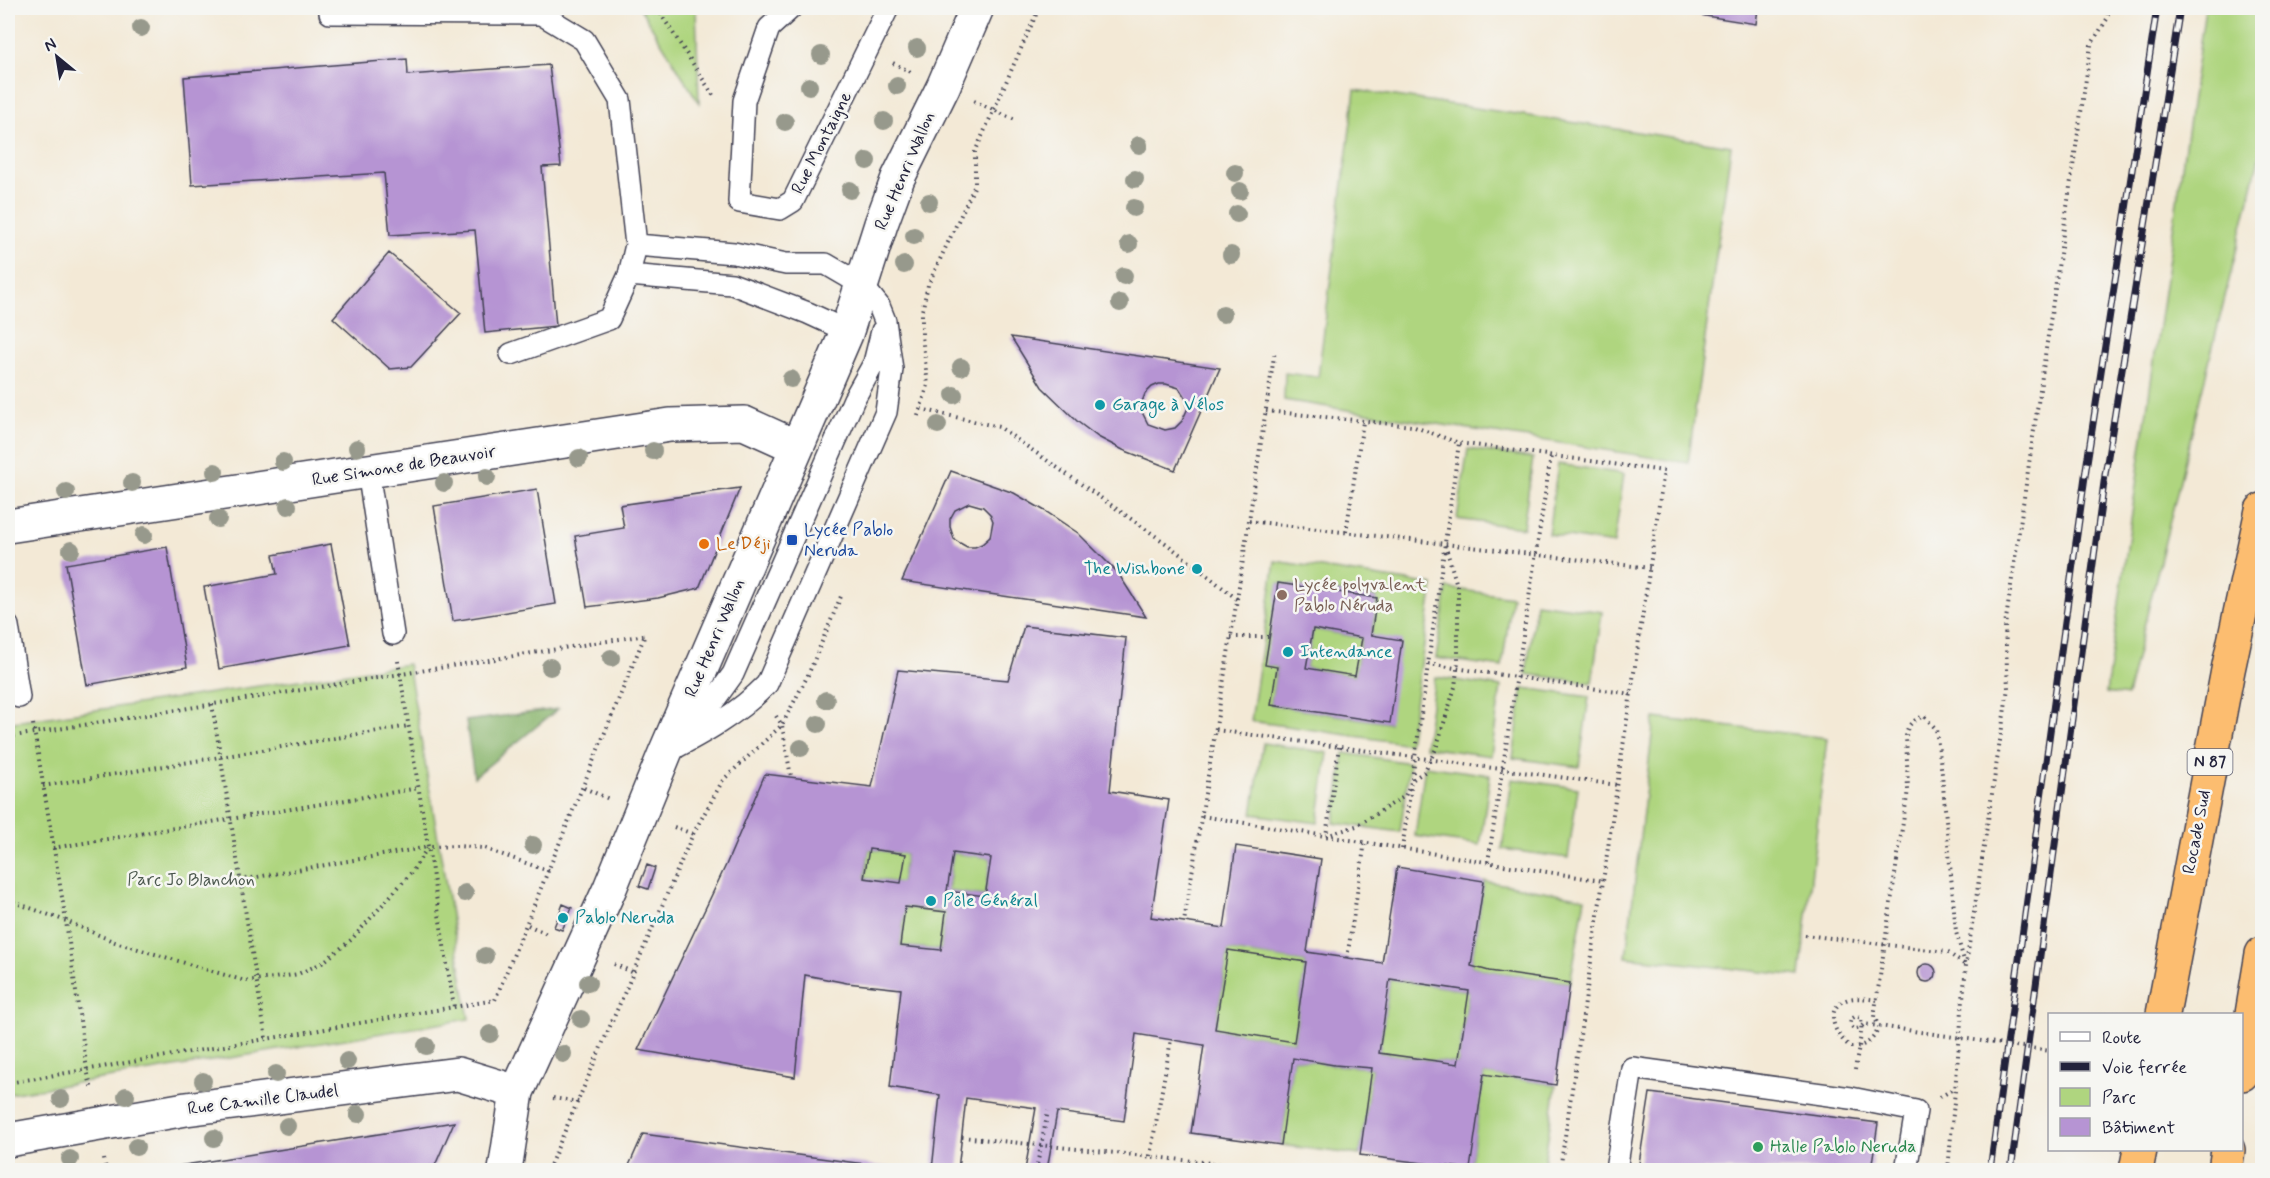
<svg xmlns="http://www.w3.org/2000/svg" width="2270" height="1178" font-family="Mynerve,sans-serif">
  <style>
    .green { fill: #afd57f; stroke: #687c5d; stroke-width: 1.5; fill-rule: evenodd }
    .forest { fill: #8bb66e; stroke: #566c54; stroke-width: 1.5 }
    .building { fill: #b694d3; fill-rule: evenodd }
    .lines { fill: none; stroke-linecap: round; stroke-linejoin: round }
    .service-casing { stroke: #414052; stroke-width: 24 }
    .minor-casing { stroke: #414052; stroke-width: 36 }
    .trunk-casing { stroke: #414052; stroke-width: 36 }
    .path { stroke: #414052; stroke-width: 4; stroke-dasharray: 1.5 4.5; stroke-linecap: butt }
    .service { stroke: #fff; stroke-width: 21 }
    .minor { stroke: #fff; stroke-width: 33 }
    .trunk { stroke: #fcbd6f; stroke-width: 33 }
    .rail-casing { stroke: #22223b; stroke-width: 7 }
    .rail { stroke: #f6f6f2; stroke-width: 4.5; stroke-dasharray: 14; stroke-linecap: butt }
    .path-bridge { stroke: #414052; stroke-width: 4; stroke-dasharray: 1.5 4.5; stroke-linecap: butt }
    .tree { fill: #97998c }
    .culture-dot { fill: #0f9aa8; stroke: #f6f6f2; stroke-width: 2 }
    .transit-dot { fill: #1a4fb4; stroke: #f6f6f2; stroke-width: 2 }
    .food-dot { fill: #e8710a; stroke: #f6f6f2; stroke-width: 2 }
    .education-dot { fill: #8d6e63; stroke: #f6f6f2; stroke-width: 2 }
    .leisure-dot { fill: #2e9e5b; stroke: #f6f6f2; stroke-width: 2 }
    .labels { text-anchor: middle; dominant-baseline: central; stroke-width: 5; stroke-linejoin: round; paint-order: stroke }
    .shield { fill: #f6f6f2; stroke: #626272; stroke-width: 1.5 }
    .shield-label { font-size: 16px; font-weight: bold; fill: #22223b }
    .street-label { font-size: 18px; fill: #22223b; stroke: #f6f6f2 }
    .culture-label { font-size: 18px; fill: #0d838f; stroke: #f6f6f2; text-anchor: start }
    .transit-label { font-size: 18px; fill: #164399; stroke: #f6f6f2; text-anchor: start }
    .food-label { font-size: 18px; fill: #c56008; stroke: #f6f6f2; text-anchor: start }
    .education-label { font-size: 18px; fill: #785e54; stroke: #f6f6f2; text-anchor: start }
    .park-label { font-size: 18px; fill: #4c584f; stroke: #f6f6f2 }
    .leisure-label { font-size: 18px; fill: #27864d; stroke: #f6f6f2; text-anchor: start }
  </style>
  <rect width="100%" height="100%" fill="#f6f6f2"/>
  <filter id="ink" filterUnits="userSpaceOnUse"><feTurbulence type="fractalNoise" baseFrequency=".0167" numOctaves="2"/><feDisplacementMap in="SourceGraphic" scale="12" xChannelSelector="R" yChannelSelector="G"/><feConvolveMatrix kernelMatrix="1 2 1 2 8 2 1 2 1" color-interpolation-filters="sRGB"/></filter>
  <filter id="wash" filterUnits="userSpaceOnUse"><feTurbulence type="fractalNoise" baseFrequency=".008" numOctaves="4" result="noise"/><feDisplacementMap in="SourceGraphic" scale="24" xChannelSelector="R" yChannelSelector="G"/><feGaussianBlur stdDeviation="1.35" result="paint"/><feColorMatrix in="noise" values="0 0 0 0 0 0 0 0 0 0 0 0 0 0 0 0 0 1.4 0 .05"/><feComposite in="paint" operator="in"/></filter>
  <g filter="url(#wash)">
    <rect width="100%" height="100%" fill="#f3e9d6"/>
    <path class="green" d="M640,8H696L699,103Z
      M2205,8H2262V146L2127,696L2106,693Z
      M1355,90L1731,146L1688,463L1284,400L1285,373L1318,377Z
      M1468,449L1533,458L1523,528L1457,519Z
      M1558,464L1624,474L1614,544L1548,534Z
      M1275,561L1433,585L1409,744L1251,721ZM1279,583L1377,598L1371,635L1389,723L1271,705L1277,667L1266,665Z
      M1447,588L1512,597L1502,667L1436,658Z
      M1536,603L1602,612L1592,683L1526,674Z
      M1313,629L1362,638L1355,676L1306,668Z
      M408,664L469,1019L8,1094V723Z
      M1435,677L1501,687L1491,756L1425,747Z
      M1523,688L1589,697L1579,767L1513,758Z
      M1654,718L1827,738L1800,976L1626,957Z
      M1263,743L1328,753L1318,823L1252,814Z
      M1344,753L1410,763L1400,832L1334,823Z
      M1425,766L1490,775L1480,845L1415,836Z
      M1512,779L1578,788L1568,858L1502,849Z
      M869,849L906,854L901,883L865,878Z
      M953,853L991,858L985,896L948,891Z
      M1484,881L1585,898L1570,983L1489,971L1471,966Z
      M905,907L946,912L941,950L900,946Z
      M1228,950L1306,962L1294,1042L1215,1029Z
      M1390,979L1469,991L1458,1064L1379,1053Z
      M1293,1058L1334,1065L1372,1068L1360,1155L1281,1145Z
      M1484,1074L1556,1085L1543,1170L1470,1169Z"/>
    <path class="forest" d="M558,709L474,777L466,721Z"/>
    <g id="blocks">
      <path class="building" d="M1655,8H1758L1756,24Z
        M407,59L408,75L549,65L561,166L542,167L556,326L485,333L475,230L390,235L384,173L192,185L184,77Z
        M389,253L461,313L411,367L390,369L333,318Z
        M1011,337L1220,368L1175,470L1123,450L1098,437L1078,422L1042,387ZM1159,384H1166L1179,388L1186,399L1188,408L1182,421L1175,428L1165,430L1148,424L1142,412V402L1145,394L1152,387Z
        M951,471L1014,493L1045,511L1078,533L1118,573L1146,617L902,581ZM969,503L983,507L990,514L993,521L990,537L982,544L975,547H967L960,543L954,539L950,527V519L955,510Z
        M740,488L699,588L658,598L587,607L575,536L624,528L620,505Z
        M537,489L556,604L453,621L434,506Z
        M331,544L350,645L219,669L204,587L277,574L273,555Z
        M167,547L187,667L87,685L66,564Z
        M1278,583L1377,598L1371,635L1402,640L1390,723L1271,705L1277,667L1265,665ZM1313,629L1362,638L1355,676L1306,668Z
        M1024,626L1126,638L1110,791L1169,800L1151,917L1224,928L1236,846L1321,859L1307,952L1382,963L1397,867L1484,881L1471,966L1489,971L1570,983L1556,1085L1484,1074L1470,1169L1360,1155L1372,1068L1334,1065L1293,1058L1281,1145L1191,1133L1204,1045L1136,1034L1124,1121L1057,1112L1047,1170H1025L1036,1108L966,1098L958,1170H932L940,1095L890,1087L901,989L847,983L805,975L795,1077L638,1050L726,865L765,774L872,787L898,670L1008,680ZM869,849L906,854L901,883L864,878ZM953,853L991,858L985,896L947,891ZM905,907L946,912L941,950L900,946ZM1228,950L1306,962L1294,1042L1215,1029ZM1390,979L1469,991L1458,1064L1379,1053Z
        M647,865L655,868L648,889L639,886Z
        M563,904L572,908L562,930L554,927Z
        M1918 973a9 9 0 1 1 18 0a9 9 0 1 1-18 0Z
        M1650,1093L1878,1123L1871,1170H1638Z
        M454,1122L433,1170H160V1169Z
        M643,1134L901,1169V1170H627Z"/>
    </g>
  </g>
  <g filter="url(#ink)">
    <use href="#blocks" fill-opacity="0" stroke="#414052" stroke-width="1.5"/>
    <g class="lines">
      <g class="service-casing">
        <path id="service" d="M791,8L769,28L744,101L739,202L780,209L793,201L888,8
          M330,13L541,14L584,40L620,100L636,245L629,275L609,319L511,354
          M636,245L734,253L786,264H826L862,285L879,306L885,321L892,369L886,412L767,684C738,714 702,734 665,753
          M629,275L732,284L808,313L847,331
          M368,471L393,634
          M8,626L19,697
          M683,736L702,717L733,674L854,399L874,363L882,331
          M1616,1170L1632,1068L1851,1098L1916,1111L1906,1170"/>
      </g>
      <g class="minor-casing">
        <path id="minor" d="M8,526L670,425L744,423L797,447
          M8,1140L186,1109L458,1074L517,1092
          M505,1170L517,1092L610,888L665,753L846,334L881,224L898,178L943,87L977,8"/>
      </g>
      <g class="trunk-casing">
        <path id="trunk" d="M2163,1014L2228,670L2262,510
          M2242,1074L2262,954
          M2136,1170L2140,1150
          M2225,1170L2228,1150"/>
      </g>
      <path class="path" d="M657,8L713,95
        M893,63L911,72
        M974,101L1015,120
        M921,409L999,427L1167,544L1237,599L1184,922
        M1266,411L1412,426L1459,443L1664,471L1560,1170
        M918,416L928,385L922,336V311L928,285L975,185V152L1039,8
        M1249,521L1650,568
        M1346,532L1363,422
        M1237,599L1275,350
        M1231,637H1270
        M398,661L454,1007
        M1428,664L1631,694
        M212,704L266,1039
        M776,716L782,725L791,777
        M33,724L66,921L87,1070L92,1090
        M1216,730L1617,785
        M8,737L645,635L495,1000L8,1083
        M1339,747L1326,836L1356,826L1405,796L1412,780L1424,772L1436,749L1455,687L1458,661V589L1445,544
        M1412,779L1459,443
        M43,786L409,726
        M584,788L609,799
        M1202,816L1603,881
        M674,827L693,834
        M53,848L419,788
        M1402,849L1411,787
        M1897,861L1908,790L1906,733C1909,723 1914,720 1924,716L1936,729L1942,774L1956,932L1965,964
        M1488,862L1551,456
        M240,880L428,847
        M8,900L66,921L115,942L245,981L274,978L298,974L322,963L351,940L411,873L428,847L458,846L483,848L549,871
        M528,925L549,935
        M1805,935L1947,952L1965,965
        M1347,958L1365,842
        M614,964L634,973
        M1855,1070C1857,1054 1863,1034 1861,1018L1856,1016L1851,1019L1850,1024L1854,1029C1859,1029 1861,1027 1864,1024L1879,1026
        M1940,1097L1955,1088
        M553,1098L579,1102
        M962,1137L1279,1170
        M1150,1156L1171,1040
        M104,1159L106,1170
        M548,1170L693,834L723,780L782,725L808,675L842,594
        M1036,1170L1048,1111
        M1222,1170L1223,1165
        M1948,1170L1966,965L2008,688L2005,626L2091,45L2107,19L2109,8"/>
      <use href="#service" class="service"/>
      <use href="#minor" class="minor"/>
      <use href="#trunk" class="trunk"/>
      <g class="rail-casing">
        <path id="rail" d="M1990,1170L2086,469L2157,8
          M2011,1170L2105,475L2180,8"/>
      </g>
      <use href="#rail" class="rail"/>
      <path class="path-bridge" d="M1897,861L1874,1017L1879,1026L2050,1051
        M1877,1000C1868,999 1858,997 1849,999C1822,1007 1834,1036 1851,1047C1865,1047 1874,1040 1879,1027"/>
    </g>
    <g class="tree">
      <circle cx="141" cy="28" r="9"/>
      <circle cx="917" cy="48" r="9"/>
      <circle cx="821" cy="55" r="9"/>
      <circle cx="809" cy="86" r="9"/>
      <circle cx="897" cy="86" r="9"/>
      <circle cx="884" cy="121" r="9"/>
      <circle cx="785" cy="122" r="9"/>
      <circle cx="1139" cy="145" r="9"/>
      <circle cx="867" cy="161" r="9"/>
      <circle cx="1235" cy="173" r="9"/>
      <circle cx="1135" cy="179" r="9"/>
      <circle cx="850" cy="190" r="9"/>
      <circle cx="1240" cy="191" r="9"/>
      <circle cx="929" cy="202" r="9"/>
      <circle cx="1134" cy="208" r="9"/>
      <circle cx="1237" cy="214" r="9"/>
      <circle cx="914" cy="236" r="9"/>
      <circle cx="1129" cy="244" r="9"/>
      <circle cx="1231" cy="255" r="9"/>
      <circle cx="904" cy="265" r="9"/>
      <circle cx="1124" cy="276" r="9"/>
      <circle cx="1120" cy="303" r="9"/>
      <circle cx="1223" cy="314" r="9"/>
      <circle cx="961" cy="367" r="9"/>
      <circle cx="791" cy="379" r="9"/>
      <circle cx="954" cy="395" r="9"/>
      <circle cx="938" cy="425" r="9"/>
      <circle cx="357" cy="448" r="9"/>
      <circle cx="653" cy="451" r="9"/>
      <circle cx="579" cy="458" r="9"/>
      <circle cx="283" cy="462" r="9"/>
      <circle cx="215" cy="472" r="9"/>
      <circle cx="487" cy="477" r="9"/>
      <circle cx="132" cy="483" r="9"/>
      <circle cx="444" cy="483" r="9"/>
      <circle cx="66" cy="492" r="9"/>
      <circle cx="288" cy="506" r="9"/>
      <circle cx="218" cy="519" r="9"/>
      <circle cx="144" cy="535" r="9"/>
      <circle cx="71" cy="550" r="9"/>
      <circle cx="611" cy="658" r="9"/>
      <circle cx="550" cy="667" r="9"/>
      <circle cx="826" cy="700" r="9"/>
      <circle cx="818" cy="724" r="9"/>
      <circle cx="801" cy="748" r="9"/>
      <circle cx="533" cy="845" r="9"/>
      <circle cx="465" cy="893" r="9"/>
      <circle cx="485" cy="956" r="9"/>
      <circle cx="588" cy="983" r="9"/>
      <circle cx="581" cy="1019" r="9"/>
      <circle cx="490" cy="1034" r="9"/>
      <circle cx="426" cy="1046" r="9"/>
      <circle cx="563" cy="1054" r="9"/>
      <circle cx="347" cy="1061" r="9"/>
      <circle cx="276" cy="1074" r="9"/>
      <circle cx="203" cy="1081" r="9"/>
      <circle cx="126" cy="1096" r="9"/>
      <circle cx="61" cy="1099" r="9"/>
      <circle cx="358" cy="1114" r="9"/>
      <circle cx="287" cy="1126" r="9"/>
      <circle cx="214" cy="1138" r="9"/>
      <circle cx="136" cy="1147" r="9"/>
      <circle cx="70" cy="1159" r="9"/>
    </g>
  </g>
  <g class="culture-dot">
    <circle cx="1100" cy="405" r="6"/>
    <circle cx="1197" cy="569" r="6"/>
    <circle cx="1288" cy="652" r="6"/>
    <circle cx="931" cy="901" r="6"/>
    <circle cx="563" cy="918" r="6"/>
  </g>
  <rect class="transit-dot" x="786" y="534" width="12" height="12" rx="3"/>
  <circle class="food-dot" cx="704" cy="544" r="6"/>
  <circle class="education-dot" cx="1282" cy="595" r="6"/>
  <circle class="leisure-dot" cx="1758" cy="1147" r="6"/>
  <g class="labels">
    <rect class="shield" x="2187.5" y="749" width="45" height="26" rx="4.5"/>
    <g class="shield-label">
      <text x="2210" y="762">N 87</text>
    </g>
    <g class="street-label">
      <text transform="translate(822 143) rotate(-63)">Rue Montaigne</text>
      <text transform="translate(905 171) rotate(-67)">Rue Henri Wallon</text>
      <text transform="translate(404 466) rotate(-9)">Rue Simone de Beauvoir</text>
      <text transform="translate(715 638) rotate(-67)">Rue Henri Wallon</text>
      <text transform="translate(2197 832) rotate(-79)">Rocade Sud</text>
      <text transform="translate(263 1100) rotate(-7)">Rue Camille Claudel</text>
    </g>
    <g class="culture-label">
      <text x="1112" y="405">Garage à Vélos</text>
      <text x="1185" y="569" text-anchor="end">The Wishbone</text>
      <text x="1300" y="652">Intendance</text>
      <text x="943" y="901">Pôle Général</text>
      <text x="575" y="918">Pablo Neruda</text>
    </g>
    <g class="transit-label">
      <text x="804" y="530">Lycée Pablo<tspan x="804" dy="21">Neruda</tspan></text>
    </g>
    <g class="food-label">
      <text x="716" y="544">Le Déji</text>
    </g>
    <g class="education-label">
      <text x="1294" y="585">Lycée polyvalent<tspan x="1294" dy="21">Pablo Néruda</tspan></text>
    </g>
    <g class="park-label">
      <text x="191" y="880">Parc Jo Blanchon</text>
    </g>
    <g class="leisure-label">
      <text x="1770" y="1147">Halle Pablo Neruda</text>
    </g>
  </g>
  <rect width="2270" height="1178" fill="none" stroke="#f6f6f2" stroke-width="30"/>
  <rect x="2048" y="1013" width="195" height="138" fill="#f6f6f2" stroke="#a1a1a9" stroke-width="1.5"/>
  <rect x="2060" y="1032" width="30" height="9" fill="#ffffff" stroke="#a1a1a9" stroke-width="1.5"/>
  <text x="2102" y="1043" font-size="18" fill="#22223b">Route</text>
  <rect x="2060" y="1062" width="30" height="9" fill="#22223b" stroke="#a1a1a9" stroke-width="1.5"/>
  <text x="2102" y="1073" font-size="18" fill="#22223b">Voie ferrée</text>
  <rect x="2060" y="1088" width="30" height="18" fill="#afd57f" stroke="#a1a1a9" stroke-width="1.5"/>
  <text x="2102" y="1103" font-size="18" fill="#22223b">Parc</text>
  <rect x="2060" y="1118" width="30" height="18" fill="#b694d3" stroke="#a1a1a9" stroke-width="1.5"/>
  <text x="2102" y="1133" font-size="18" fill="#22223b">Bâtiment</text>
  <g transform="translate(57 57) rotate(330)" stroke="#f6f6f2" stroke-width="4.5" paint-order="stroke">
  <path d="M0-4.5L10 22L0 15L-10 22Z" fill="#22223b"/>
  <text y="-9" font-size="16" font-weight="bold" text-anchor="middle" fill="#22223b">N</text>
  </g>
</svg>
